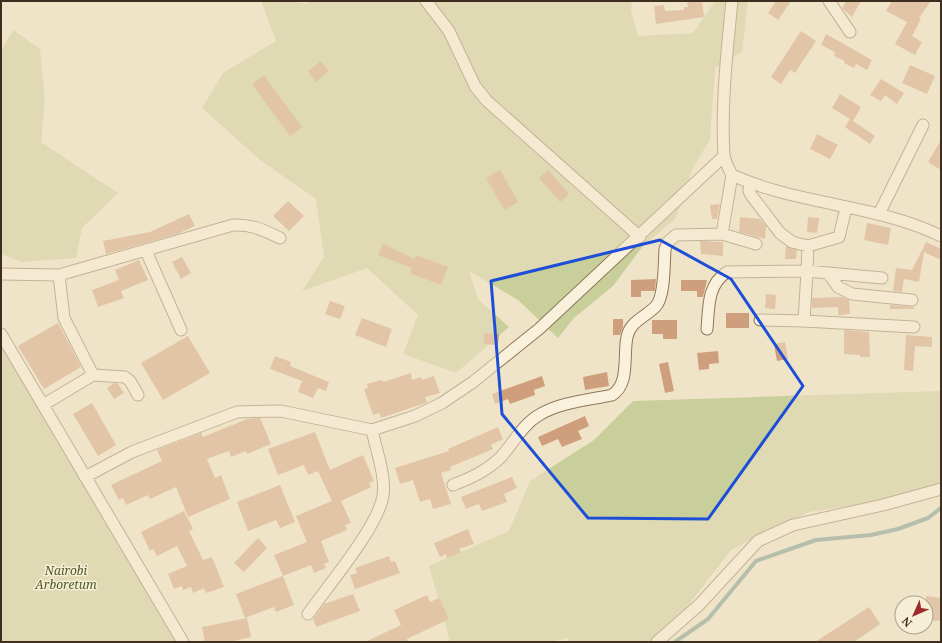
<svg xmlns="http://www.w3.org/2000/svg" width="942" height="643" font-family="'Noto Serif',serif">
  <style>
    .green { fill: #c9cf9b }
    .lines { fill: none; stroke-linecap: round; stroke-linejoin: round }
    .stream { stroke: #6f938a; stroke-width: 4 }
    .building { fill: #cf9f7d }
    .street-casing { stroke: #8d765c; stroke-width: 13 }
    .street { stroke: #faf1dc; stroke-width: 11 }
    .marked { fill: none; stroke: #1d4ed8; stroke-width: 3; stroke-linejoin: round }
    .labels { text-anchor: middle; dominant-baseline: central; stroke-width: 3; stroke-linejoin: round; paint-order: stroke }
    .park-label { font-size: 12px; font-style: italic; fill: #4d5a26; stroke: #f7eed8 }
  </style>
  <rect width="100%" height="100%" fill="#f0e4c8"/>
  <path class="green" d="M261,1H291L307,4L308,1H632L631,11L638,36L693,33L715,1H748L742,52L715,68L710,139L692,170L676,218L643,246L613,286L574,318L558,338L518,300L469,271L478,299L509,327L456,373L403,354L418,315L367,268L302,291L324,257L316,199L260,160L202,108L223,73L276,41Z
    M13,30L40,49L45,100L41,142L118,193L82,228L76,258L22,262L1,254V52Z
    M1,328L178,642H1Z
    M941,391V485L875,502L809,512L767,531L731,550L687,607L650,642H569L568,638L551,642H450L429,566L509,531L530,481L594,440L633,401Z"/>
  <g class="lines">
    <path class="stream" d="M675,642L708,619L756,561L816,540L871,535L898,529L928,518L941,508"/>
  </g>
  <path class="building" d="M687,1H702L704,17L656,24L654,6L664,5L665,11L684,10V7H688Z
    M776,1H791L778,20L768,13Z
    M846,1H861L852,17L842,8Z
    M892,1H931L919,18L921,19L912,36L922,42L915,55L895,44L907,22L886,11Z
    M801,31L816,41L795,73L790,70L781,84L771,77Z
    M826,34L872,60L867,70L856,64L854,68L844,63L845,61L834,56L835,52L821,45Z
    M321,61L329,71L316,82L308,71Z
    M910,65L935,76L927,94L902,83Z
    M264,75L302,127L290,136L252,84Z
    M881,79L904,93L897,104L885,95L881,101L870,95Z
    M840,94L861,107L853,121L875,136L870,144L845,127L850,119L832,108Z
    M817,134L838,145L830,159L810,149Z
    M941,140V170L928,162Z
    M500,170L518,202L504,210L486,178Z
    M548,170L569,194L560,202L539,178Z
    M288,201L304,216L289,231L273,216Z
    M720,204L717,219H712L710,205Z
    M189,214L195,226L177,234L106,254L103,241L150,232Z
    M740,217L760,219L766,226L765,239L739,232Z
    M808,217L819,218L817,233L807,232Z
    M867,223L891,228L888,245L864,240Z
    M700,241L723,242V256L701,254Z
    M926,242L941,249V260L924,252L919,282L904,279L902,292L893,291L896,268L912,270Z
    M383,244L415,259L416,255L448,267L441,285L410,273L412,268L378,255Z
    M786,246L797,250L796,259H785Z
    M182,257L191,273L181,279L172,262Z
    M139,260L148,280L121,291L124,298L98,307L92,290L119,280L115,270Z
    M656,279L655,291H641V297H631V280Z
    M681,280H707L703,297H697V291H681Z
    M766,294L776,295L775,309L765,308Z
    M842,297L849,300L850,314L838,315V307L812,308V298Z
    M330,301L345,306L340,319L325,314Z
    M890,305L913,307L915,309H890Z
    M726,313H749V328H726Z
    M362,318L392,329L386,347L355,335Z
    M613,319H623V327L620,335H613Z
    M652,320H677V339H663V334H652Z
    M58,323L81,367L44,389L18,346Z
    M844,330L869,332L870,357H860V355L844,354Z
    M484,333L499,334L498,345L484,344Z
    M906,335L932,337V347L915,346L913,371L904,370Z
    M188,336L210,373L163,400L141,363Z
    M785,342L788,359L777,361L774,344Z
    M718,351L719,363L709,364V369L699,370L697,353Z
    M275,356L291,362L290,366L329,382L326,391L318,388L313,398L298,392L302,381L270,369Z
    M668,362L674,391L665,393L659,364Z
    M607,372L609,386L585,390L583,377Z
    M411,373L412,380L421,377L422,380L434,376L440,393L425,397L427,402L425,403L381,418L379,413L373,415L364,389L368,388L367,384L381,380L383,382Z
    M542,376L545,386L534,390L535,395L510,404L508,399L495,404L492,394Z
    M114,383L118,384L124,393L114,399L107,388Z
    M92,403L116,445L98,456L73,414Z
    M585,416L589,426L578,431L582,439L562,447L558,439L542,446L538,437Z
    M260,418L271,444L247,454L246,451L231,457L229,451L207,459L215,478L221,475L230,499L188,517L176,487L150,499L148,495L126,505L123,498L119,500L111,485L162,461L157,450L201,433L203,437L247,419Z
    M498,427L503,439L491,445L493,449L450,467L451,470L441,473L451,504L433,509L430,499L420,502L413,480L400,484L395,468L449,451L448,449Z
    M315,432L330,470L363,455L374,481L369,483L371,487L341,501L351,523L345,525L347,530L321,541L329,562L324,564L326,568L314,573L311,565L283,576L274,555L307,542L296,516L332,501L318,471L308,475L304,465L278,475L268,449Z
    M512,477L517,488L504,494L507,502L482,511L479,504L466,509L461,497Z
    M280,485L295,522L280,528L276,520L248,531L237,502Z
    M184,511L193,529L189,531L203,560L212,557L224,587L206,593L204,588L193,593L191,587L183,590L182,586L174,589L168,574L187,566L177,546L157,556L153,549L150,551L141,532Z
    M468,529L474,544L459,549L461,552L447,558L446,554L440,557L434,543Z
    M258,538L267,548L244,572L234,563Z
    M389,556L391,562L395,561L400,573L355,589L350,575L357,573L355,568Z
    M283,576L294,605L276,612L274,607L245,618L236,594Z
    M353,594L360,611L316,627L313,619L325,603H327Z
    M427,595L430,602L439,598L449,619L407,639L408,642H365L401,625L394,610Z
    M926,596L941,598V621L926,620Z
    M869,607L880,624L854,642H815Z
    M247,618L251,637L229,642H205L202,627Z"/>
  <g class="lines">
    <g class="street-casing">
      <path id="street" d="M426,1L449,31L475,86L486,100L640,237
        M732,1C727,50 721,106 724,155C725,162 729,169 732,175C798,205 875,204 941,236
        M829,1L850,32
        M750,184L749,191L751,195L780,233L792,242L808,246L839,237L846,208
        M879,214L923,125
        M722,234L756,244
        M146,251L181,330
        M1,274L59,275L64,318L93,375L43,405
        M829,274L838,287L852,294L912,300
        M59,275L233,225C252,224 263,230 280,238
        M760,320L804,321L914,327
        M804,321L807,271L882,278
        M707,329C709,307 707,285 727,272L807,271L808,246
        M1,334L183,642
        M93,375L125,377L130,381L138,395
        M85,477L132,452L237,412L281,411L372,430
        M453,485C471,478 486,471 500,458C513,444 522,425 539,415C560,402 589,400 612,395C630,384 623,355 627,337C630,321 646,317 656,306C665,296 664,263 665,249L668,242L676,235L722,234L732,175
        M308,614C327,587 378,527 383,496C386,475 376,450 372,430L415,416L442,403L473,382L539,329L724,156
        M657,642L699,605L758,541L793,525L883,505L941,489"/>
    </g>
    <use href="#street" class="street"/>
  </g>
  <path d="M0 0H942V643H0ZM660,240L731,279L803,386L708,519L588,518L502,414L491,281Z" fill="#f0e4c8" fill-opacity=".55" fill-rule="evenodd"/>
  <path class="marked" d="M660,240L731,279L803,386L708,519L588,518L502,414L491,281Z"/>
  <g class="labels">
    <g class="park-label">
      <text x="66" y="570">Nairobi<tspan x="66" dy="14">Arboretum</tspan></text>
    </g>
  </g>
  <rect width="942" height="643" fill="none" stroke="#3d2e20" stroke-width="4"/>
  <g transform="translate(914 615) rotate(225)"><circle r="19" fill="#f7eed8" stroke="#ada18e"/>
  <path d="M0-3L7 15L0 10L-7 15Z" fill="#9e2a2b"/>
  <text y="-6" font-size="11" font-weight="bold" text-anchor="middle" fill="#3d2e20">N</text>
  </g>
</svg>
